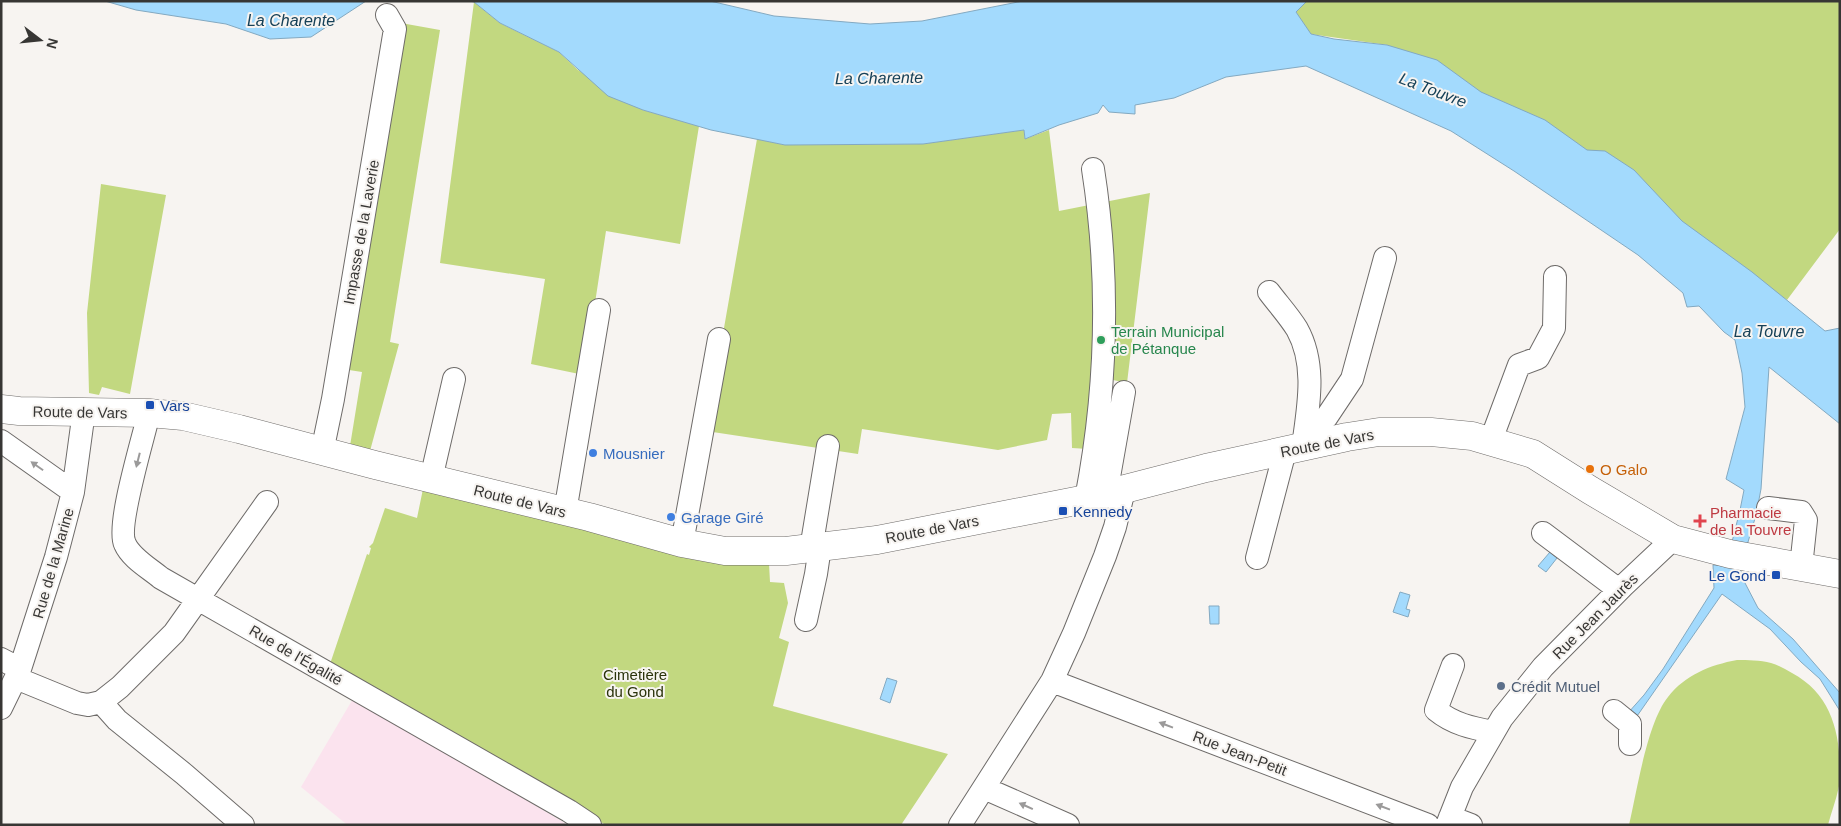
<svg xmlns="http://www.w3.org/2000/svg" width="1841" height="826" font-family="Helvetica,sans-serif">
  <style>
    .industrial { fill: #fbe3ee }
    .green { fill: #c2d880 }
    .water { fill: #a3dafd; stroke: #83a9c1 }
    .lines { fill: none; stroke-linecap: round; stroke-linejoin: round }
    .minor-casing { stroke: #6e6b69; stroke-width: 24 }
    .major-casing { stroke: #6e6b69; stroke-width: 29 }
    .minor { stroke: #fff; stroke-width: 22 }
    .major { stroke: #fff; stroke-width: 28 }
    .oneway { fill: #9b9a9a }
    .leisure-dot { fill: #2e9e5b; stroke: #f7f4f1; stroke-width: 2 }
    .transit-dot { fill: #1a4fb4; stroke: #f7f4f1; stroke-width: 2 }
    .shop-dot { fill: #3f7fe0; stroke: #f7f4f1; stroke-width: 2 }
    .food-dot { fill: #e8710a; stroke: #f7f4f1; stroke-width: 2 }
    .health-dot { fill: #e0444e; stroke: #f7f4f1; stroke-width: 2 }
    .service-dot { fill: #5c6f8a; stroke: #f7f4f1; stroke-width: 2 }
    .labels { text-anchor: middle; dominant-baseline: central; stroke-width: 4; stroke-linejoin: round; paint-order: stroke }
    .street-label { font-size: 15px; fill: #373634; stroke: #f7f4f1 }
    .leisure-label { font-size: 15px; fill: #27864d; stroke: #f7f4f1; text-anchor: start }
    .transit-label { font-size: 15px; fill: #164399; stroke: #f7f4f1; text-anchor: start }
    .shop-label { font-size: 15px; fill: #366cbe; stroke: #f7f4f1; text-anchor: start }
    .food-label { font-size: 15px; fill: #c56008; stroke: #f7f4f1; text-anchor: start }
    .health-label { font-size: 15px; fill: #be3a42; stroke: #f7f4f1; text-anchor: start }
    .park-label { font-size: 15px; fill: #2b330b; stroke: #f7f4f1 }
    .service-label { font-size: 15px; fill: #4e5e75; stroke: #f7f4f1; text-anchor: start }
    .water-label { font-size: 16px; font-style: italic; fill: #164158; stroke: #f7f4f1 }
  </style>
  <rect width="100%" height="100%" fill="#f7f4f1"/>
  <path class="industrial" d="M354,697L568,825H348L345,823L301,787Z"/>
  <path class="green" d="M1274,1H1840V229L1787,300L1387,45L1310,34L1296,12Z
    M474,2L500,23L559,52L578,70L643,110L699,126L680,244L606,231L584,375L531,364L545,279L440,263Z
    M401,23L440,30L390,342L399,344L370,451L350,446L362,372L349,370Z
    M1024,130L1025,139L1049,130L1059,211L1150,193L1127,383L1113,380L1104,450L1072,448L1071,413L1052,414L1047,440L998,450L862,429L858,454L706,431L757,139L785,145L922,144Z
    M101,184L166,195L130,394L102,387L99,395L89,393L87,313Z
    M423,489L769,563L770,582L784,583L788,603L779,638L789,642L773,706L948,754L901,825H606L330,664L367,554L369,555L371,548L369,547L373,543L385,508L417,518Z
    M1737,660C1748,660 1760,660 1771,663C1778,665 1785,669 1792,673C1833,695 1841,736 1840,780C1838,795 1832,810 1828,825H1629C1637,791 1647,723 1668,697C1685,675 1710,665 1737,660Z"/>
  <path class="water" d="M105,1H366L311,37L270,39L226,24L136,10Z
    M470,1H710L774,16L870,24L922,21L1023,1H1307L1296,12L1311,34L1334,39L1387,45L1437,60L1481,92L1545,120L1587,150L1605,151L1634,170L1682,221L1752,272L1825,331L1840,328V424L1769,367L1761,489L1756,515L1740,569L1745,583L1758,608L1793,639L1840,693V711L1820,679L1801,662L1770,629L1722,594L1635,719L1628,713L1644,695L1663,669L1714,588L1713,565L1726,566L1740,510L1744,490L1726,479L1745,407L1742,373L1735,340L1724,332L1699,306L1687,307L1683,293L1638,255L1514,171L1451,131L1306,66L1226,77L1174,98L1135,105V114L1109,112L1103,105L1098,113L1059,125L1025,139L1024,130L923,144L785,145L711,130L643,110L608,96L559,52L500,23L474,2Z
    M1550,552L1557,558L1546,572L1538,566Z
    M1400,592L1410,595L1406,609L1410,610L1408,617L1393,612Z
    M1209,606H1219V624H1210Z
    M887,678L897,681L890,703L880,699Z"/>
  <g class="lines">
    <g class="minor-casing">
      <path id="minor" d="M1269,292C1278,304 1289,316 1297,329C1316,363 1309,403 1304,439
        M149,413C144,436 116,526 125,544C131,558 149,568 161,578L569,811L590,825
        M1306,425L1326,418L1352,379L1385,258
        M1491,440L1519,365L1538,358L1554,328L1555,277
        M1,441L73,492
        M322,452L333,399L395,29L387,15
        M431,479L454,379
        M1106,494L1124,392
        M1086,499C1107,390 1110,278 1093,169
        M1768,508L1801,512L1806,520L1801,567
        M565,512L599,310
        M1543,533L1619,590
        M682,543L719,339
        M811,549L828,446
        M1257,558L1285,451
        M806,620L816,574L820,547
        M1,659L20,669
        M1453,665L1436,710C1453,724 1472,728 1493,732
        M16,678L77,703L88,705L101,702L120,687L174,633L267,502
        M1052,681L1428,825
        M101,702L117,720L184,774L243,825
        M1,708L20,669L56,557L73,492L84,411
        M1614,711L1630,724V744
        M984,788L1068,825
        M1450,817L1471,825
        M960,825L1052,681L1074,633L1105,556L1115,527L1124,490
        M1447,825L1462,787L1502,718L1543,667L1623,586L1673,539"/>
    </g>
    <g class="major-casing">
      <path id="major" d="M1,409L19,411L149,413L183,416L239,429L375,465L589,517L682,543L725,551H786L877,540L1086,499L1206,468L1347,437L1379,432H1431L1472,436L1533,454L1590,490L1673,539L1730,554L1840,574"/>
    </g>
    <use href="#minor" class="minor"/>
    <use href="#major" class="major"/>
  </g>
  <defs><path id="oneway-solid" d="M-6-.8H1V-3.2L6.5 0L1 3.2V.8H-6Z" transform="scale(1.25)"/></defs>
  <g class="oneway">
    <use href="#oneway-solid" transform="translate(138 460) rotate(104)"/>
    <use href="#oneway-solid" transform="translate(37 466) rotate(-145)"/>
    <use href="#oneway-solid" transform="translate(1166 725) rotate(-159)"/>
    <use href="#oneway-solid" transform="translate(1026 806) rotate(-156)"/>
    <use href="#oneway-solid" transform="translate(1383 807) rotate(-159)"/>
  </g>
  <circle class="leisure-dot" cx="1101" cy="340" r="5"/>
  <g class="transit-dot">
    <rect x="145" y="400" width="10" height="10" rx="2.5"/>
    <rect x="1058" y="506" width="10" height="10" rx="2.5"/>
    <rect x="1771" y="570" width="10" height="10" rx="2.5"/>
  </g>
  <g class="shop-dot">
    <circle cx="593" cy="453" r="5"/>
    <circle cx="671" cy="517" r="5"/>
  </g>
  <circle class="food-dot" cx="1590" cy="469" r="5"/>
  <path class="health-dot" d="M1697.5 513.5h5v5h5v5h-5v5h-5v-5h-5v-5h5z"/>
  <circle class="service-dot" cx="1501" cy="686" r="5"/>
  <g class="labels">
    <g class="street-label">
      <text transform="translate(361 232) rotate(-80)">Impasse de la Laverie</text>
      <text transform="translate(80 412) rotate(1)">Route de Vars</text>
      <text transform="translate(1327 443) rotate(-11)">Route de Vars</text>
      <text transform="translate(520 501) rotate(14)">Route de Vars</text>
      <text transform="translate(932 529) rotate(-11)">Route de Vars</text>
      <text transform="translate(53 563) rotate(-74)">Rue de la Marine</text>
      <text transform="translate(1595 616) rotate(-45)">Rue Jean Jaurès</text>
      <text transform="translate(296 655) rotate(30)">Rue de l'Égalité</text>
      <text transform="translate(1240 753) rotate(21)">Rue Jean-Petit</text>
    </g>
    <g class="leisure-label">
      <text x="1111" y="331">Terrain Municipal<tspan x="1111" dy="17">de Pétanque</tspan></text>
    </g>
    <g class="transit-label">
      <text x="160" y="405">Vars</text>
      <text x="1073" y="511">Kennedy</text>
      <text x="1766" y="575" text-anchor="end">Le Gond</text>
    </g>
    <g class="shop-label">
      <text x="603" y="453">Mousnier</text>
      <text x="681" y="517">Garage Giré</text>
    </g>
    <g class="food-label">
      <text x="1600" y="469">O Galo</text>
    </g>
    <g class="health-label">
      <text x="1710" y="512">Pharmacie<tspan x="1710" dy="17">de la Touvre</tspan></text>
    </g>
    <g class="park-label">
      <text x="635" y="674">Cimetière<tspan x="635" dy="17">du Gond</tspan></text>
    </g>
    <g class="service-label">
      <text x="1511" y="686">Crédit Mutuel</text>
    </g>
    <g class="water-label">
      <text x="291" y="20">La Charente</text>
      <text transform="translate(879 78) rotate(-1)">La Charente</text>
      <text transform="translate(1433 90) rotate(21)">La Touvre</text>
      <text x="1769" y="331">La Touvre</text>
    </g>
  </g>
  <rect width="1841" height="826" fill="none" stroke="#373634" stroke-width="5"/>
  <g transform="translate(40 40) rotate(106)" stroke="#f7f4f1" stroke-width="4" paint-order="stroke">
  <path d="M0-4L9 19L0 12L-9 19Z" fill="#373634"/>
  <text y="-8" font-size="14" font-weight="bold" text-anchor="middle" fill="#373634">N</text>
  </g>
</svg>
